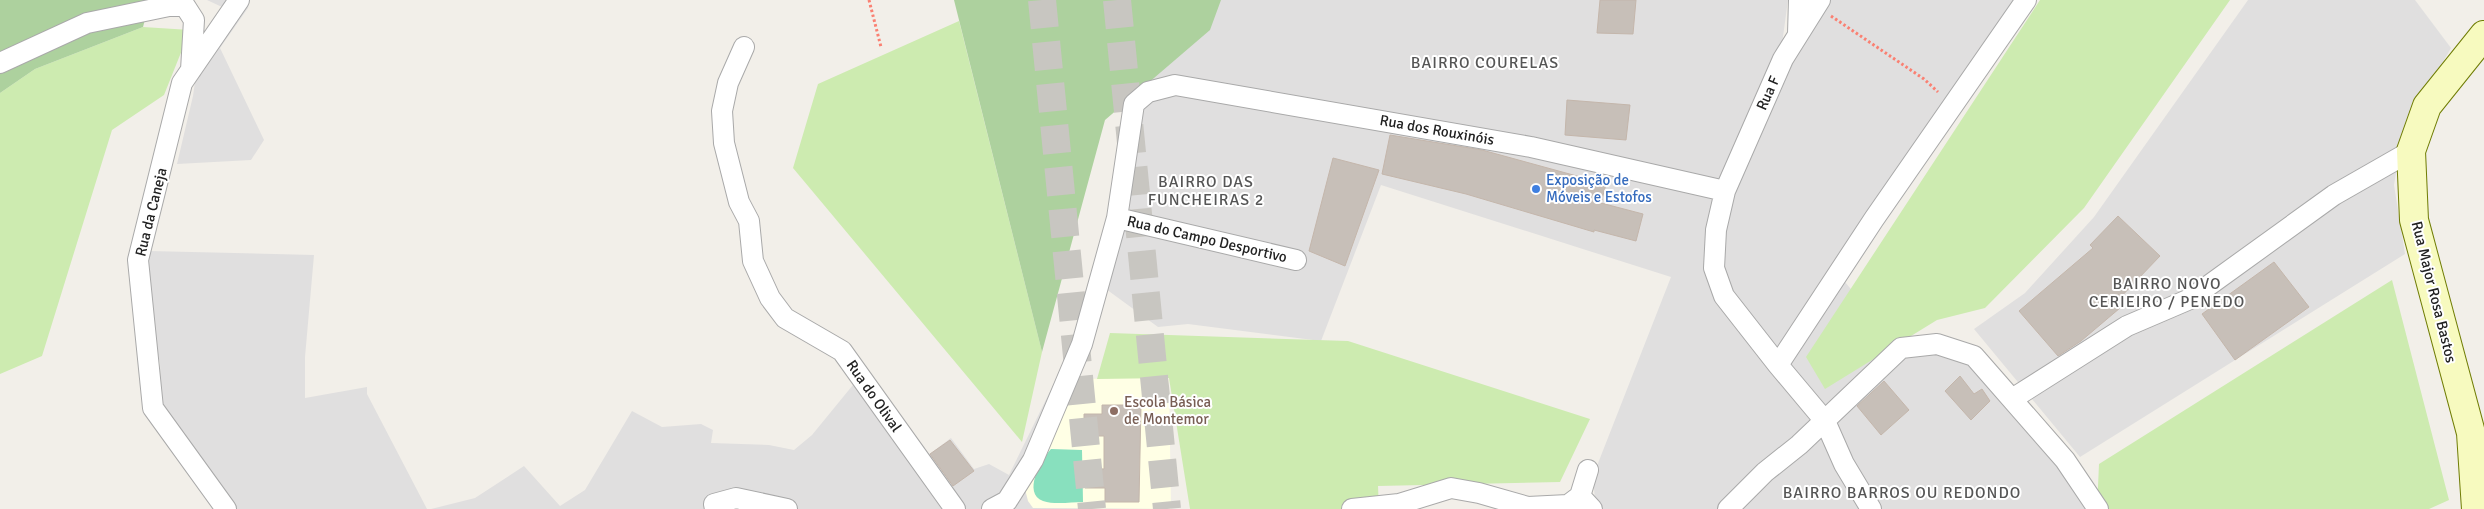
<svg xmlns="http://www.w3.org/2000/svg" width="2484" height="509" font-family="Signika,sans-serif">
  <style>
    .residential { fill: #e0dfdf }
    .education { fill: #ffffe5 }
    .grass { fill: #cdebb0 }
    .forest { fill: #add19e }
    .pitch { fill: #88e0be }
    .building { fill: #c7bfb8; stroke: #c4b6ab }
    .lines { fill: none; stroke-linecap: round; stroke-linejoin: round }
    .highway-tunnel { stroke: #c8c6c1; stroke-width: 28; stroke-dasharray: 28 14; stroke-linecap: butt }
    .street-casing { stroke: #a9a9a9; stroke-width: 22 }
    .secondary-casing { stroke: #707d05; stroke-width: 30 }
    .path { stroke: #fa8072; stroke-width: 3; stroke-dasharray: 2.5 2.5; stroke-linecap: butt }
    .street { stroke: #fff; stroke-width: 20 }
    .secondary { stroke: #f7fabf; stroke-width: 28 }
    .shop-dot { fill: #3f7fe0; stroke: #fff; stroke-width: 2 }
    .education-dot { fill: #8d6e63; stroke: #fff; stroke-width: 2 }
    .labels { text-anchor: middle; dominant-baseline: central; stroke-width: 4; stroke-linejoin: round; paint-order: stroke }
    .street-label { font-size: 15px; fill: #222; stroke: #fff }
    .shop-label { font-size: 15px; fill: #366cbe; stroke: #fff; text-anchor: start }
    .education-label { font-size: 15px; fill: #785e54; stroke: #fff; text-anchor: start }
    .neighbourhood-label { font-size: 16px; letter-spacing: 1px; fill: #555; stroke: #fff }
  </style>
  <rect width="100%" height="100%" fill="#f2efe9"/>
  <path class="residential" d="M207,0H250L248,8L220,48L264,140L251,160L177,164L193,96L200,46L222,7Z
    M1212,0H1788L1782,44L1828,0H2032L1845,282L1905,354L1937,350L1967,358L2056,458L2090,509H1601L1595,501L1593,476L1671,277L1381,185L1321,341L1188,324L1158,327L1106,289L1141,86Z
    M2248,0H2415L2451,48L2403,132L2394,185L2405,254L2080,457L1974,329L2025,293L2094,217Z
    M149,251L314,255L305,357V398L367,387V394L427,509H230L161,410L160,363L152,329L146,278Z
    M1060,371L1073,379L1162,377L1171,509H431L475,498L524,466L560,506L585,490L632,411L662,427L701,424L713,430L711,443L769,445L794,450L812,435L857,380L916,464L951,438L974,469L989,464L1009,475Z"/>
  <path class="education" d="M1162,377L1169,378L1171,509L1033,508L1028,501L1024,485L1073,379Z"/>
  <path class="grass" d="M2040,0H2230L2084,208L1985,308L1937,320L1825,389L1806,357Z
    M959,21L1042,352L1022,442L793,168L818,84Z
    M143,27L190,30L164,95L112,130L42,356L0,374V93L35,69Z
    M2392,280L2449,500L2429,509H2097L2099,464Z
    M1110,333L1348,341L1590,419L1560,482L1378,486L1379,509H1190L1169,378L1097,379Z"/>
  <path class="forest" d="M0,0H150L143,27L35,69L0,93Z
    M954,0H1221L1210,30L1105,120L1042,352Z"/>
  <path class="pitch" d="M1051,449L1082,450L1083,502C1071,502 1055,505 1043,501C1022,493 1041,460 1051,449Z"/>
  <path class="building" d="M1600,0H1636L1633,34L1597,33Z
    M1567,100L1630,105L1626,140L1565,135Z
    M1390,135L1482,150L1606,184L1601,203L1643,214L1636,241L1594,230V232L1466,194L1382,174Z
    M1333,158L1379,170L1345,266L1309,251Z
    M2118,216L2160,256L2115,303L2120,308L2081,341L2058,356L2019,311L2093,248L2090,245Z
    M2274,262L2309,307L2235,360L2202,314Z
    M1960,376L1974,394L1982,389L1990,401L1971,420L1945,391Z
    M1884,381L1909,410L1881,435L1857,406Z
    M1102,405H1141L1139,502H1105V488H1085L1086,468L1104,469V436H1084V414H1102Z
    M950,440L974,471L953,486L930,454Z"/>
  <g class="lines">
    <path class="highway-tunnel" d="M1042,0L1092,509
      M1117,0L1167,509"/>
    <g class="street-casing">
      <path id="street" d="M1798,34L1799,0
        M744,47L728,83L722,111L724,143L739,202L749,221L753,261L770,298L785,318L842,351L955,509
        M0,63L87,23L169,6H185L194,20L191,70
        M1117,218L1296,260
        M1778,365L1724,296L1714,268L1716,230L1725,191L1783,59L1820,0
        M2012,399L2127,326L2190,299L2334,195L2411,151
        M1580,496L1592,509
        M1007,501L1033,460L1082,344L1117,218L1134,104L1148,92L1175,85L1531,147L1725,191
        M226,509L153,408L138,260L182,83L239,0
        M715,509L714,504L736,498L787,509
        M992,509L1007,501
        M1352,509L1399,504L1451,488L1479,493L1528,507L1568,505L1580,496L1588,470
        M1728,509L1765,472L1799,445L1901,348L1937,344L1974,356L2065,460L2098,509
        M1871,509L1844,464L1825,421L1778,365L1874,219L2026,0"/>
    </g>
    <g class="secondary-casing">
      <path id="secondary" d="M2476,509L2471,433L2414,220L2411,151L2427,106L2484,35"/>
    </g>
    <path class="path" d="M869,0L881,47
      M1831,16L1924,79L1938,92"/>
    <use href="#street" class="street"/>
    <use href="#secondary" class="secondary"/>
  </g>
  <circle class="shop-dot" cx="1536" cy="189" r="5"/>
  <circle class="education-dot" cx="1114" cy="411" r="5"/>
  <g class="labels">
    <g class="street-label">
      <text transform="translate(1768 93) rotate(-66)">Rua F</text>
      <text transform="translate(1437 130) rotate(10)">Rua dos Rouxinóis</text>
      <text transform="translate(151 212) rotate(-76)">Rua da Caneja</text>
      <text transform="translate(1207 239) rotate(13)">Rua do Campo Desportivo</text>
      <text transform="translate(2434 292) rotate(76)">Rua Major Rosa Bastos</text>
      <text transform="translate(874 396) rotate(55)">Rua do Olival</text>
    </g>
    <g class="shop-label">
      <text x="1546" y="180">Exposição de<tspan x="1546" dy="17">Móveis e Estofos</tspan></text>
    </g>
    <g class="education-label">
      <text x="1124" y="402">Escola Básica<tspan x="1124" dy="17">de Montemor</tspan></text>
    </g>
    <g class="neighbourhood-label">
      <text x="1485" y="63">BAIRRO COURELAS</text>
      <text x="1206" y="182">BAIRRO DAS<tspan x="1206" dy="18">FUNCHEIRAS 2</tspan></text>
      <text x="2167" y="284">BAIRRO NOVO<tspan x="2167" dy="18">CERIEIRO / PENEDO</tspan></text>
      <text x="1902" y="493">BAIRRO BARROS OU REDONDO</text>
    </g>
  </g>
</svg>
